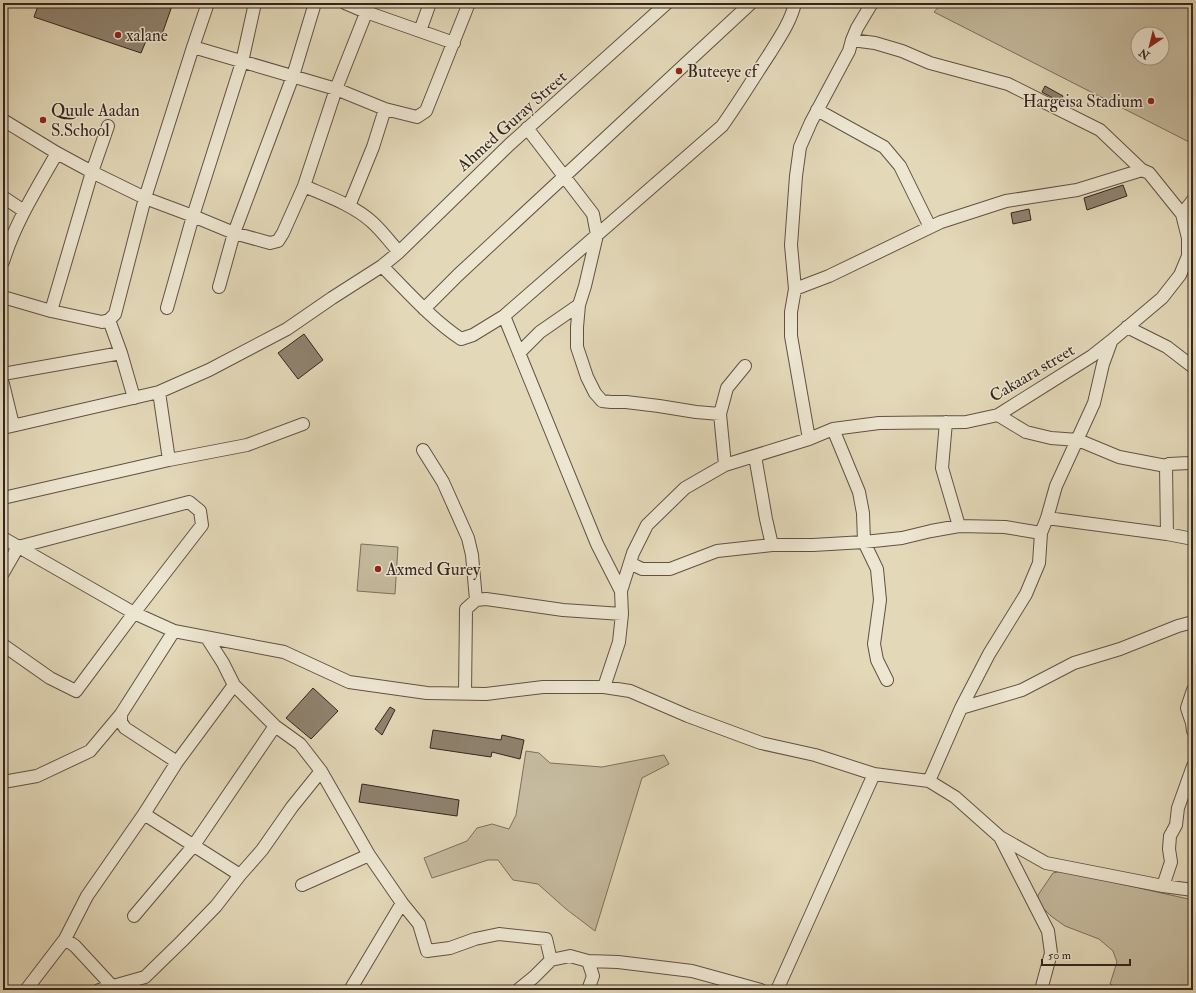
<svg xmlns="http://www.w3.org/2000/svg" width="1196" height="993" font-family="'IM FELL Double Pica',serif">
  <style>
    .green { fill: #c5ba9e; stroke: #7c705e; fill-rule: evenodd }
    .building { fill: #8f826f; stroke: #34251f }
    .lines { fill: none; stroke-linecap: round; stroke-linejoin: round }
    .minor-casing { stroke: #605245; stroke-width: 14 }
    .minor { stroke: #ede6d1; stroke-width: 12 }
    .poi-dot { fill: #8f2418; stroke: #ede6d1; stroke-width: 1.5 }
    .labels { text-anchor: middle; dominant-baseline: central; stroke-width: 3; stroke-linejoin: round; paint-order: stroke }
    .poi-label { font-size: 17px; fill: #34251f; stroke: #ede6d1; text-anchor: start }
    .street-label { font-size: 17px; fill: #34251f; stroke: #ede6d1 }
  </style>
  <rect width="100%" height="100%" fill="#e3d8b8"/>
  <filter id="stains"><feTurbulence type="fractalNoise" baseFrequency=".005" numOctaves="4"/><feColorMatrix values="0 0 0 0 .2 0 0 0 0 .09 0 0 0 0 .02 0 0 0 .5 -.17"/></filter>
  <radialGradient id="worn" r=".72"><stop offset=".6" stop-color="#630" stop-opacity="0"/><stop offset="1" stop-color="#630" stop-opacity=".3"/></radialGradient>
  <path class="green" d="M942,3H1193V144L934,12ZM1138,34H1162V58H1138Z
    M361,544L398,547L395,594L357,591Z
    M526,751L539,753L550,763L602,767L664,755L669,764L642,778L595,931L566,909L538,884L513,880L498,860H488L432,878L424,858L467,841L477,828L492,824L509,829L516,815Z
    M1062,871L1193,900V990H1124L1110,984L1117,962L1113,951L1099,939L1065,926L1051,916L1038,903V895L1053,873Z"/>
  <path class="building" d="M39,3H173L160,40L148,36L141,53L34,17Z
    M1045,86L1063,96L1060,102L1042,92Z
    M1123,185L1127,196L1087,210L1084,198Z
    M1029,209L1031,220L1013,224L1011,213Z
    M304,334L323,360L298,379L278,353Z
    M313,688L338,711L311,739L286,718Z
    M390,707L395,710L382,735L375,729Z
    M433,730L501,740L502,735L524,740L520,759L492,752L491,757L430,748Z
    M362,784L459,800L457,816L359,802Z"/>
  <g class="lines">
    <g class="minor-casing">
      <path id="minor" d="M345,3L366,12L454,43
        M420,31L430,3
        M852,40L857,28L872,3
        M193,47L336,89L385,109L417,117L426,111L469,3
        M817,110L884,147L900,166L930,227
        M3,120L57,153L92,172L145,198L193,216L234,233L270,243L278,241L283,233L304,186L336,89L370,3
        M527,128L593,214L597,235L585,286L579,305L577,327V347L587,377L595,393L602,401L611,402H626L659,406L696,412L720,414
        M304,186C327,196 353,205 372,222C382,231 390,242 399,252
        M3,197L24,211
        M349,206L373,147L385,109
        M1182,214L1193,200
        M3,262C15,223 37,188 57,153
        M382,266C407,291 431,319 461,339L473,335L504,316L722,126C739,102 754,77 770,53C780,37 791,21 795,3
        M219,287L234,233L293,76L315,3
        M795,289L829,276L941,222L1006,201L1077,190L1142,170
        M3,297L51,311L102,322L109,320L115,314L145,198L193,47L208,3
        M167,308L193,216L242,62L255,3
        M424,309L458,275L751,3
        M51,311L92,172L108,126
        M504,316L597,544L621,591L622,614L619,642L604,687
        M109,320L121,353L134,398
        M1127,327L1167,347L1193,367
        M519,353L540,332L579,305
        M3,374L121,353
        M3,384L13,425
        M159,392L169,460
        M998,415L1026,432L1051,438L1078,440L1119,457L1166,466L1169,464L1189,463L1193,462
        M946,422L942,468L959,526
        M3,428L159,392L209,370L287,329L332,298L382,266L399,252L510,144L667,3
        M833,429L859,492L863,513L864,542L877,569L880,600L874,644L877,660L887,680
        M423,450L443,482L468,538L472,555L476,600
        M755,456L766,519L772,545
        M725,465L720,414L727,388L745,366
        M1166,466L1167,534
        M3,498L169,460L247,445L303,424
        M1047,518L1167,534L1193,539
        M3,538L134,613L174,631L284,652L349,682L427,693L486,694L543,687H604L630,691L688,716L761,743L815,755L874,774L929,781L955,797L1000,837L1046,863L1163,886L1193,890
        M630,563L642,569H670L717,551L772,545H813L864,542L902,538L931,531L959,526L1005,527L1041,533
        M3,573L18,547L189,502L200,511L202,525L134,613L76,691L50,678L3,645
        M621,591L633,553L647,525L685,488L725,465L809,439L833,429L879,423L966,422L998,415L1092,356L1111,341L1162,298L1180,275L1188,256V238L1182,214L1149,173L1142,170L1100,130L1008,84L930,63L902,51L875,43L852,40L849,51L811,122L800,147L796,176L791,245L795,289L791,312V336L809,439
        M174,631L121,714V722L125,728L177,762
        M207,638L223,663L234,685L275,726L300,744L321,771L369,855L402,903L419,924L427,951L450,948L475,939L499,934L546,939L551,960
        M1193,690L1187,708L1192,723L1193,731
        M465,694L466,609L476,600L486,599L563,610L622,614
        M961,708L1022,690L1074,663L1120,649L1178,626L1193,622
        M929,781L961,708L989,654L1026,594L1039,563L1041,533L1047,518L1056,486L1094,403L1103,364L1111,342
        M3,782L37,776L90,751L121,714
        M144,814L240,875
        M1000,837L1048,931L1051,953L1041,990
        M302,885L369,855
        M1163,886L1171,862L1169,849L1170,836L1176,825L1178,808L1193,766
        M134,916L194,845L275,726
        M65,939L75,946L112,986
        M26,990L65,939L87,896L144,814L177,762L234,685
        M99,990L145,977L182,941L216,906L240,875L262,850L292,807L321,771
        M350,990L402,903
        M518,990L534,977L551,960L570,956L588,961L618,962L692,971L761,990
        M588,990L593,976L588,961
        M777,990L874,774"/>
    </g>
    <use href="#minor" class="minor"/>
  </g>
  <g class="poi-dot">
    <circle cx="118" cy="35" r="4"/>
    <circle cx="679" cy="71" r="4"/>
    <circle cx="1151" cy="101" r="4"/>
    <circle cx="43" cy="120" r="4"/>
    <circle cx="378" cy="569" r="4"/>
  </g>
  <g class="labels">
    <g class="poi-label">
      <text x="126" y="35">xalane</text>
      <text x="687" y="71">Buteeye cf</text>
      <text x="1143" y="101" text-anchor="end">Hargeisa Stadium</text>
      <text x="51" y="110">Quule Aadan<tspan x="51" dy="20">S.School</tspan></text>
      <text x="386" y="569">Axmed Gurey</text>
    </g>
    <g class="street-label">
      <text transform="translate(512 121) rotate(-42)">Ahmed Guray Street</text>
      <text transform="translate(1032 373) rotate(-31)">Cakaara street</text>
    </g>
  </g>
  <rect width="1196" height="993" fill="none" stroke="#e3d8b8" stroke-width="16"/>
  <rect x="4" y="4" width="1188" height="985" fill="none" stroke="#34251f" stroke-width="2"/>
  <rect x="8" y="8" width="1180" height="977" fill="none" stroke="#34251f"/>
  <g transform="translate(1150 46) rotate(215)"><circle r="19" fill="#ede6d1" stroke="#a3998a"/>
  <path d="M0-3L7 15L0 10L-7 15Z" fill="#8f2418"/>
  <text y="-6" font-size="11" font-weight="bold" text-anchor="middle" fill="#34251f">N</text>
  </g>
  <path d="M1042 959v6h88v-6" fill="none" stroke="#34251f" stroke-width="2"/>
  <text x="1048" y="959" font-size="12" fill="#34251f" stroke="#ede6d1" stroke-width="3" paint-order="stroke">50 m</text>
  <rect width="100%" height="100%" filter="url(#stains)"/>
  <rect width="100%" height="100%" fill="url(#worn)"/>
</svg>
